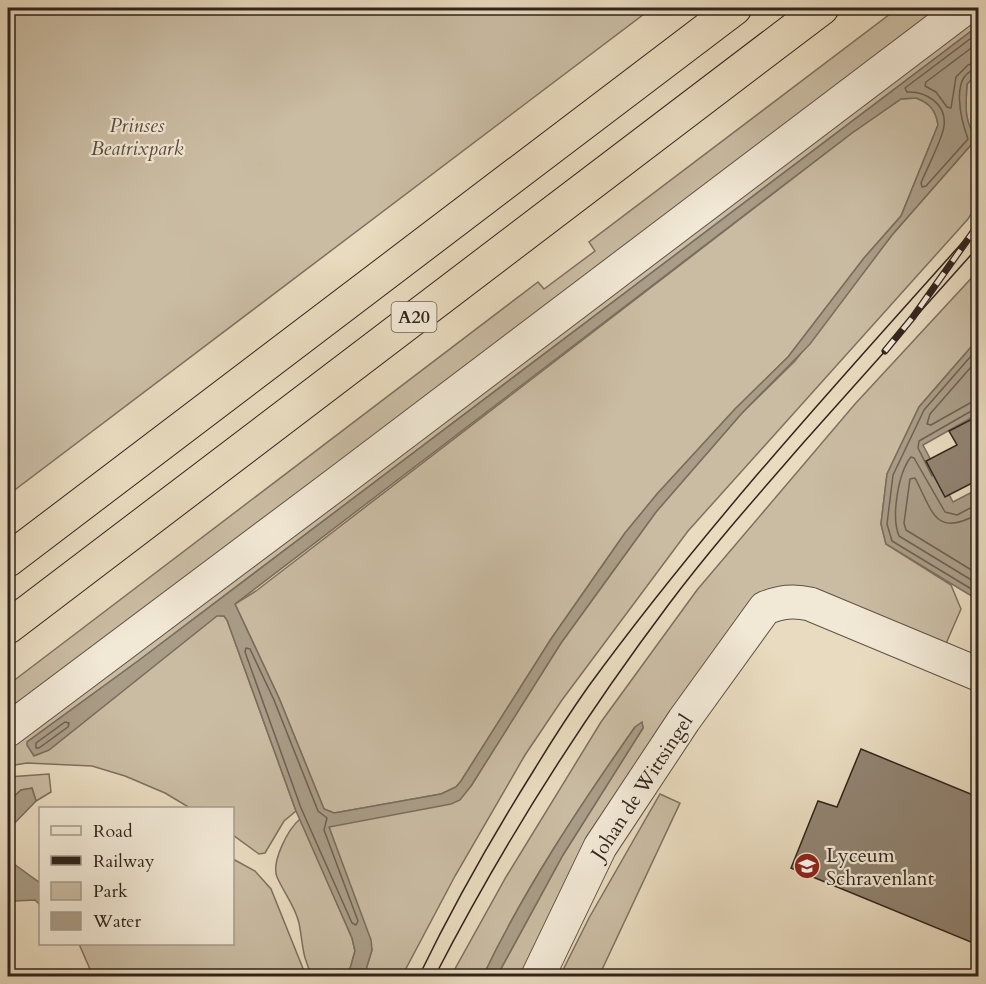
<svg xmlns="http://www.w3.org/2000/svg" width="986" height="984" font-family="Cardo,serif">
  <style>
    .green { fill: #cabca3; stroke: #7e7060; stroke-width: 1.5 }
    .water { fill: #aa9d88; stroke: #7a6d5d; stroke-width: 1.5; fill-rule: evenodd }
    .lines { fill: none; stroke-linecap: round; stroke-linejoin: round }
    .shore { stroke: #6e6052; stroke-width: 1.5 }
    .building { fill: #918371; stroke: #31241d; stroke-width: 1.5 }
    .minor-casing { stroke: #5f5246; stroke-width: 35 }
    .highway-casing { stroke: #31241d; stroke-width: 35 }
    .minor { stroke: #f1e8d5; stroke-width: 33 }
    .highway { stroke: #e9dbbf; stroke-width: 33 }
    .tram { stroke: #31241d; stroke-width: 1.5 }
    .rail-casing { stroke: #31241d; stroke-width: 7 }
    .rail { stroke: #f1e8d5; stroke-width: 4.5; stroke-dasharray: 14; stroke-linecap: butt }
    .labels { text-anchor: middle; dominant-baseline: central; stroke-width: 4.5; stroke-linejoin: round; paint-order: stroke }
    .shield { fill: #f1e8d5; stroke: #6b5f54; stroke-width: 1.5 }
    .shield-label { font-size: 18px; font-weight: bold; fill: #31241d }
    .park-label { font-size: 20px; font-style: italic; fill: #574a3e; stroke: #f1e8d5 }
    .street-label { font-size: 20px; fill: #31241d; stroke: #f1e8d5 }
    .poi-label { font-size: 20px; fill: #31241d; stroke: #f1e8d5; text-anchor: start }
  </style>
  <rect width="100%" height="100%" fill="#e9dbbf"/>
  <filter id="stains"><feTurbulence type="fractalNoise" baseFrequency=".00333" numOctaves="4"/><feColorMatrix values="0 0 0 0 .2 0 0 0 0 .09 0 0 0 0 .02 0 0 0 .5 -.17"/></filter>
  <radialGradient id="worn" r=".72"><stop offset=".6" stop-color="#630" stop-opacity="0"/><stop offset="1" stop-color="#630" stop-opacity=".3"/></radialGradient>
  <path class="green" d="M8,8H652L8,495Z
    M898,8H955L8,723V685L538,282L544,289L595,251L589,242Z
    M978,8V26L138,661L27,742L217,615L224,616L227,620L296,811L284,821L265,853L259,854L233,835L232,808H190L165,793L125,776L92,766L27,763L8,766V737Z
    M978,73V203L968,219L688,531L562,700L525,755L455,876L402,976H364L372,950L329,827L471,786L561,643L656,512L742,413L795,361L892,235L977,138C963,122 966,104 967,84Z
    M916,98C930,103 936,111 938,125L901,216L864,258L788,357L735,409L657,494L625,533L551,639L461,781L456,787L441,794L340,812L334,813L324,809L279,698L235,604L256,591L852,133L901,99Z
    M978,271V339L919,407L887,474L881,524L886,544L951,585L961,609L944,648L769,597L527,976H497L563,855L643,728L642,723L635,727C579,807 525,888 483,976H451L506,877L601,722L697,590L855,404Z
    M49,774L51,792L36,801L32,788L21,790L8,802V777Z
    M660,794L680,803L599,976H560L589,918Z
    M300,819L352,938L355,951L348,976H313C302,959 303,943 299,923C295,906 284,893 277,877C271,862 288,829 300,819Z
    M233,859L255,871L271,889L306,976H93L79,944H232Z"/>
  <path class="water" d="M978,26V73L967,84C966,104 963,122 977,138L892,235L810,344L742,413L656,512L561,643L471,786L460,800L451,804L329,827L371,940L372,950L364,976H348L355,951L352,938L296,811L227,620L224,616H217L49,750L34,756L27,745V742L138,661ZM916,98C930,103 936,111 938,125L901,216L864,258L788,357L735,409L657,494L625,533L551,639L461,781L456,787L441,794L340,812L334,813L324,809L279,698L235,604L852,133L901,99Z
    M978,339V414L923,445L953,502L978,489V600L886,544L881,524L887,474L919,407Z
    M642,722L643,728L563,855L497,976H483C525,888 579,807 635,727Z
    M32,788L36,801L8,830V802L21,790Z
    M14,864L40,883V905L35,900L15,901L8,917V869Z"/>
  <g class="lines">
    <path class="shore" d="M978,33L905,88L907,92C926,91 947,104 944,126C943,138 926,170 921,183L922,187L926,186L968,139C962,123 948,73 978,69
      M978,43L926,82L925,86L936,92L947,107L951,108L956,77L968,65L978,62
      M978,348L924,410L893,475L887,524L892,541L978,593
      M978,359L930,414L927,424L931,425L970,403L978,402
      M932,476L918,448L919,441L973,410L978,409
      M978,504L957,515L945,512L914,458L911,457C898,473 891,517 899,536L978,584
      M978,514C935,538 933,512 915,478L910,479L904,523L906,530L978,574
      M246,648L250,649L274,700L318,811L327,818L324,830L358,921L356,925L352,923L301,808L245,652Z
      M65,722L69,723L68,727L39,748H36V743Z"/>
  </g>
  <path class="building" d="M978,416V480L945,497L926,461L957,445L949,431Z
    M861,749L978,797V945L791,868L818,801L837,807Z"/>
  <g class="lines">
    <g class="minor-casing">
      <path id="minor" d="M8,730L335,485L965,8
        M538,976L600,847L684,720L765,608C781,602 793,600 810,604L978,674"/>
    </g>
    <g class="highway-casing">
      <path id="highway" d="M8,560L735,8
        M8,627L822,8"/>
    </g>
    <use href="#minor" class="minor"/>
    <use href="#highway" class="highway"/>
    <path class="tram" d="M419,976C453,906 492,837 534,770C551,742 569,714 588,687C707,524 844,375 978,225
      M435,976C502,846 581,721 669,604C711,548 758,495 804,442C862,377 920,312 978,247"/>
    <g class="rail-casing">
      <path id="rail" d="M885,351L913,317L978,225"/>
    </g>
    <use href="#rail" class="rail"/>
  </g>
  <defs>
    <g id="school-disc" transform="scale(1.35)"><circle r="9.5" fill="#8f2418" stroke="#f1e8d5"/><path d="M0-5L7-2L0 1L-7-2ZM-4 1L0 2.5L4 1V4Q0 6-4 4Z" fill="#fff"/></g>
  </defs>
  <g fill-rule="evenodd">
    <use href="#school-disc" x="807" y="866"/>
  </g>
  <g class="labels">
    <rect class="shield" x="391.5" y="302" width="45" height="30" rx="4.5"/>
    <g class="shield-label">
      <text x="414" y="317">A20</text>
    </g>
    <g class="park-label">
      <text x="137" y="125">Prinses<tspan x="137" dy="23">Beatrixpark</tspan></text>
    </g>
    <g class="street-label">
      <text transform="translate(642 787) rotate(-57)">Johan de Wittsingel</text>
    </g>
    <g class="poi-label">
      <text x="826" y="855">Lyceum<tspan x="826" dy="23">Schravenlant</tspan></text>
    </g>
  </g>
  <rect width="986" height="984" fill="none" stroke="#e9dbbf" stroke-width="30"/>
  <rect x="9" y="9" width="968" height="966" fill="none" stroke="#31241d" stroke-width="3"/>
  <rect x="15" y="15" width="956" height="954" fill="none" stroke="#31241d" stroke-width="1.5"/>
  <rect x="39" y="807" width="195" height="138" fill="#f1e8d5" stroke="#a49a8b" stroke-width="1.5"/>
  <rect x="51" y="826" width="30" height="9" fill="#f1e8d5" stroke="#a49a8b" stroke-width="1.5"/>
  <text x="93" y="837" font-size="18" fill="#31241d">Road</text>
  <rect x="51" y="856" width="30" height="9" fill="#31241d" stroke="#a49a8b" stroke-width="1.5"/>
  <text x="93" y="867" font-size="18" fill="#31241d">Railway</text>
  <rect x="51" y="882" width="30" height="18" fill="#cabca3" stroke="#a49a8b" stroke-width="1.5"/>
  <text x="93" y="897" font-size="18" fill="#31241d">Park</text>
  <rect x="51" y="912" width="30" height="18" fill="#aa9d88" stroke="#a49a8b" stroke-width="1.5"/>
  <text x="93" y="927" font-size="18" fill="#31241d">Water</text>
  <rect width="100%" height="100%" filter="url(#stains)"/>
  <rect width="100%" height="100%" fill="url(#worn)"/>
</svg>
